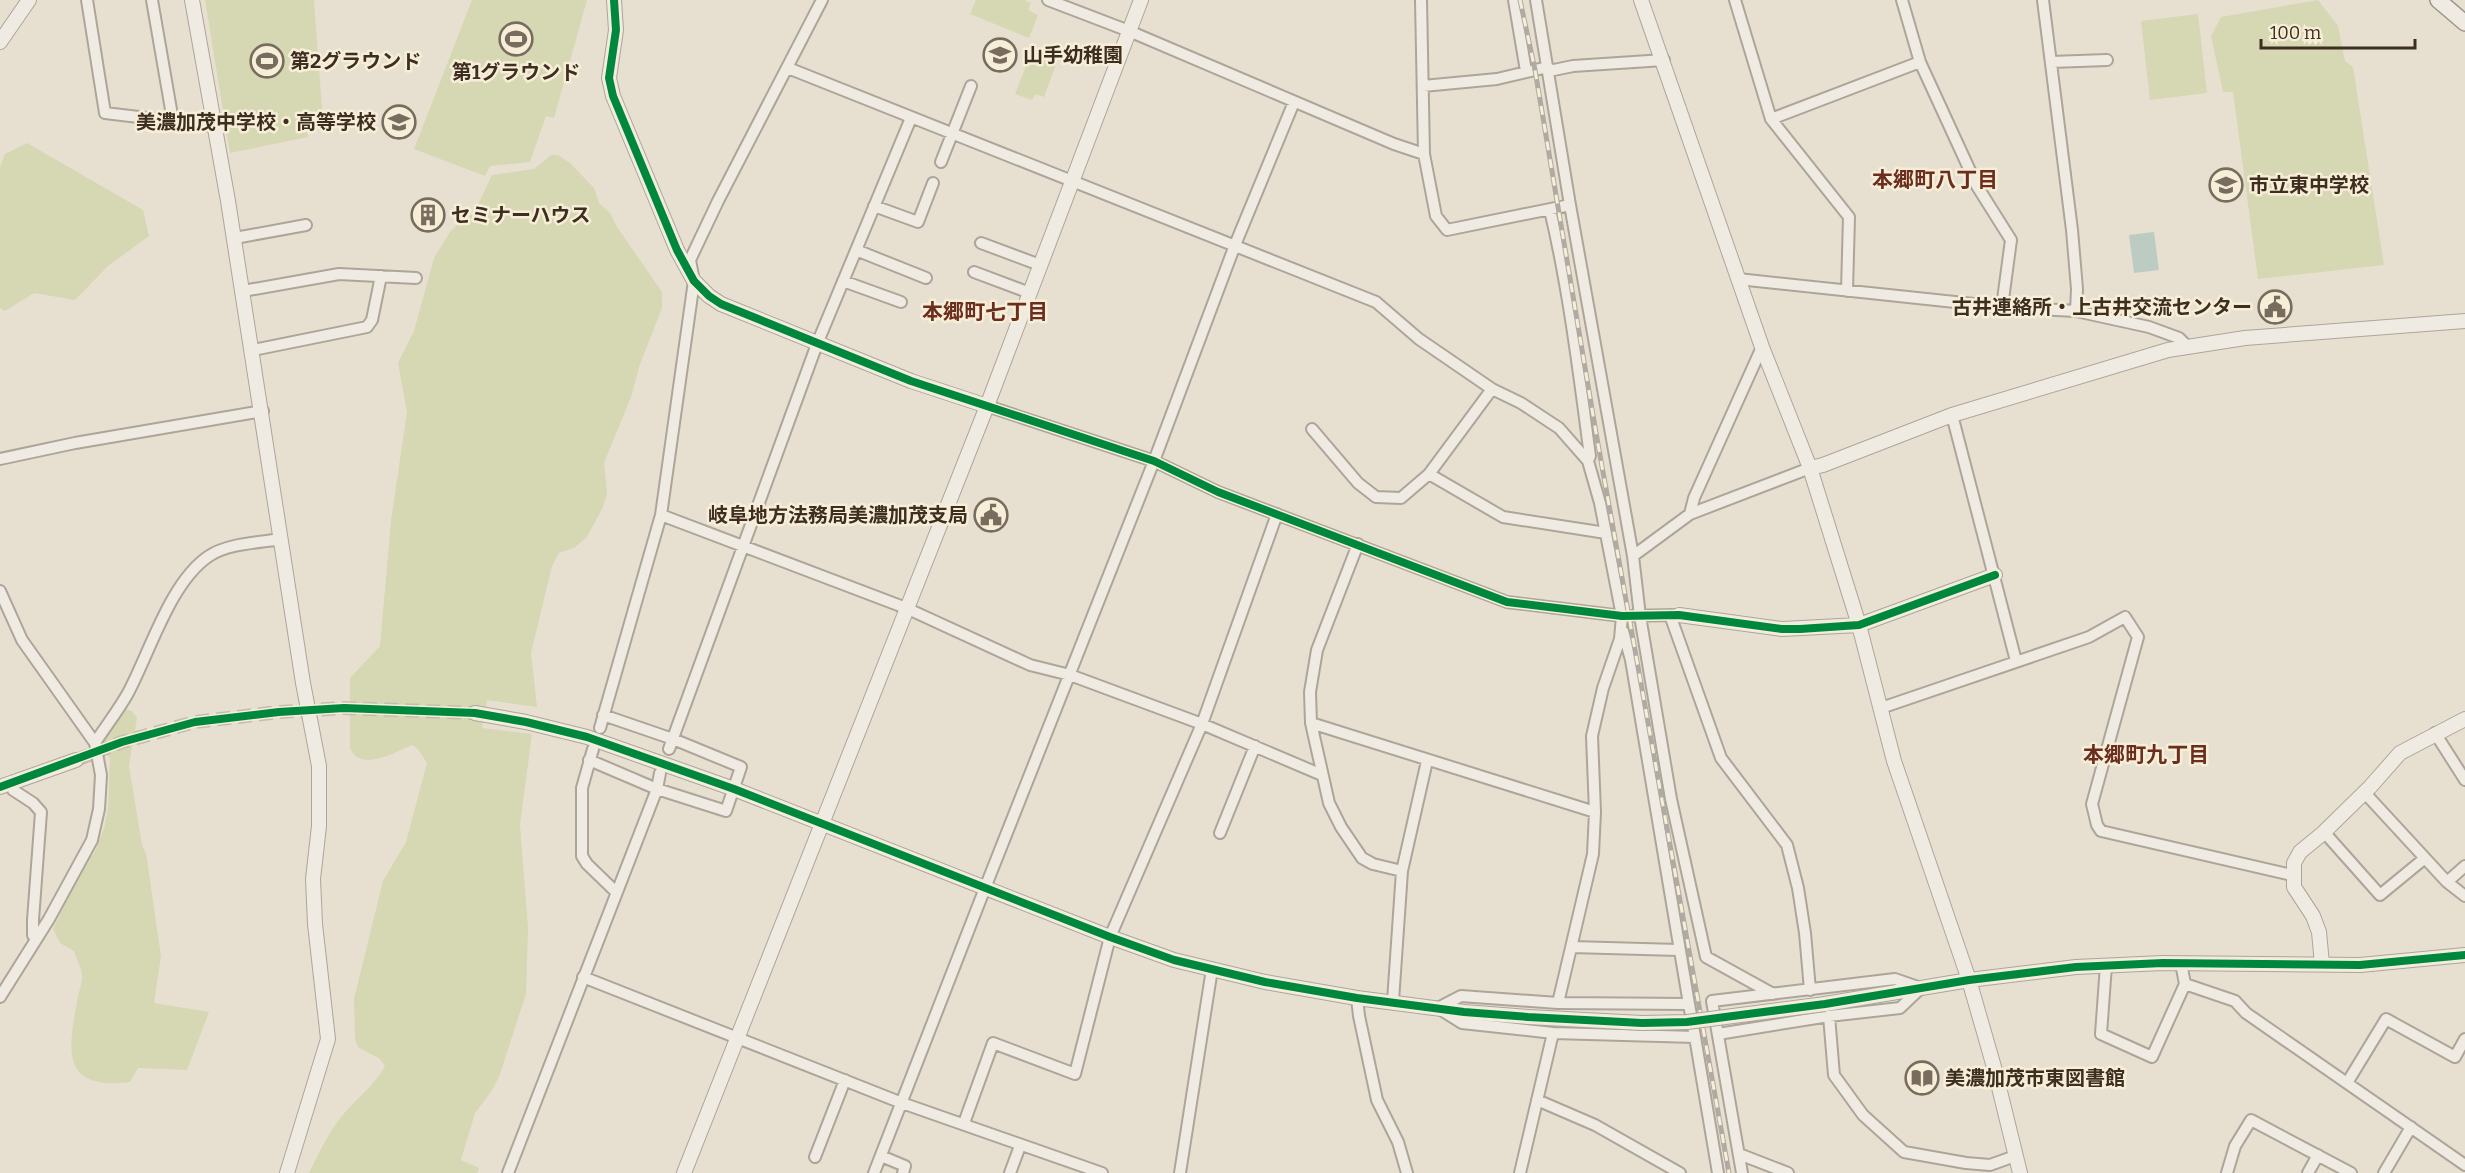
<svg xmlns="http://www.w3.org/2000/svg" width="2465" height="1173" font-family="Bitter,'Noto Sans JP',serif">
  <style>
    .green { fill: #d6d7b3 }
    .water { fill: #bcccc2 }
    .lines { fill: none; stroke-linecap: round; stroke-linejoin: round }
    .tertiary-tunnel { stroke: #c5bcae; stroke-width: 14; stroke-dasharray: 14 7; stroke-linecap: butt }
    .minor-casing { stroke: #ada599; stroke-width: 14 }
    .tertiary-casing { stroke: #ada599; stroke-width: 16 }
    .secondary-casing { stroke: #9c958a; stroke-width: 18 }
    .minor { stroke: #efebe3; stroke-width: 10 }
    .tertiary { stroke: #efebe3; stroke-width: 14 }
    .secondary { stroke: #efebe3; stroke-width: 15 }
    .rail-casing { stroke: #afaaa2; stroke-width: 5 }
    .rail { stroke: #f7eed8; stroke-width: 3; stroke-dasharray: 9; stroke-linecap: butt }
    .tertiary-bridge-casing { stroke: #ada599; stroke-width: 16; stroke-linecap: butt }
    .tertiary-bridge { stroke: #efebe3; stroke-width: 14 }
    .cycleway-casing { stroke: #f7eed8; stroke-width: 11 }
    .cycleway { stroke: #00873e; stroke-width: 8 }
    .labels { text-anchor: middle; dominant-baseline: central; stroke-width: 5; stroke-linejoin: round; paint-order: stroke }
    .poi-label { font-size: 20px; font-weight: bold; fill: #3d2e20; stroke: #f7eed8; text-anchor: start }
    .neighbourhood-label { font-size: 21px; font-weight: bold; fill: #6b2e1e; stroke: #f7eed8 }
  </style>
  <rect width="100%" height="100%" fill="#e7e0d1"/>
  <path class="green" d="M205,0H314L323,123L306,126L308,137L230,153Z
    M472,0H587L554,118L546,116L530,162L490,166L485,176L414,149Z
    M976,0H1024L1031,3L1028,10L1038,15L1029,38L970,14Z
    M2318,0L2338,26L2345,61L2353,67L2384,265L2258,279L2233,92H2223L2211,36L2221,17Z
    M2198,14L2207,93L2150,100L2141,21Z
    M1030,56H1041L1057,62L1044,97L1035,94L1032,100L1015,94Z
    M27,143L143,210L149,236L108,266L75,300L34,293L5,311L0,308V167L5,154Z
    M551,155H558L570,163L594,188L599,203L610,213L617,227L662,292V308L639,367L631,397L604,463L607,494L602,509L587,537L574,548L559,553L552,566L531,653L537,707L487,700L482,728L532,734L520,825L528,928L526,994L499,1077L491,1092L475,1113L461,1160L479,1168L477,1173H309C320,1151 331,1127 348,1109C362,1094 376,1083 385,1066L380,1059L358,1047L355,1040L354,999L383,881L406,842L427,763L418,749L412,745C395,752 360,773 350,748V678L380,646L391,521L407,412L398,363L414,331L434,258L450,232L461,221L474,213L492,175L534,169Z
    M124,709L132,711L137,718L129,766L142,845L146,853L161,956L154,1003L209,1012L187,1070L138,1068L130,1082C63,1090 67,1054 77,1002C78,993 83,982 82,974C81,967 76,958 74,951L60,943L53,929L83,866L94,853L104,829L108,808L110,759L102,744Z"/>
  <path class="water" d="M2154,232L2159,270L2134,273L2129,235Z"/>
  <g class="lines">
    <path class="tertiary-tunnel" d="M76,760L122,742L195,722L279,712L344,708L475,713"/>
    <g class="minor-casing">
      <path id="minor" d="M87,0L105,113L214,126
        M152,0L173,121
        M1048,0L1129,31L1394,144L1424,154
        M1421,0L1424,154L1436,216L1447,230L1570,205
        M1514,0L1526,71
        M1536,0L1570,205L1633,556L1640,616L1671,799L1706,957L1773,994
        M1735,0L1771,119L1849,217L1847,291
        M2043,0L2072,230L2077,289L2076,311
        M1920,62L1977,186L2011,240L2002,307
        M2051,62L2107,60
        M788,68L1376,302L1419,339L1492,389L1521,403L1559,428L1588,461L1600,503L1622,616L1620,639L1603,688L1592,736L1595,812L1593,854L1558,1003
        M1549,71L1573,66L1664,60
        M1423,86L1497,79L1548,67
        M1771,119L1920,62L1902,0
        M941,162L971,86
        M874,206L918,222L933,183
        M1550,210C1569,290 1579,374 1590,456L1588,461
        M235,238L306,225
        M981,243L1040,265
        M856,250L926,278
        M974,272L1030,293
        M1738,279L2002,307L2076,311L2149,327L2179,338L2187,346
        M843,281L901,302
        M243,291L339,274L416,278
        M253,350L367,327L372,320L381,276
        M987,406L1154,461L1218,492L1507,602L1622,616L1679,615
        M1952,415L2016,661
        M1312,429L1358,483L1376,497L1401,498L1429,474L1492,389
        M0,459L75,443L263,411
        M1429,474L1503,517L1606,533
        M1690,514L1694,498L1762,347
        M661,515L906,608L1030,665L1070,675L1202,724L1322,775
        M1358,544L1317,650L1310,692L1311,723L1329,803L1341,827L1362,858L1373,864L1402,871
        M1633,556L1690,514L1810,468
        M0,591L22,640L95,743L101,775L99,809L92,840L49,919L0,997
        M1670,615L1721,758L1787,845L1798,888L1805,933L1810,990
        M1623,631L1631,660L1689,1004
        M1881,708L2089,637L2125,617L2138,637L2092,804L2097,825L2101,831L2292,875
        M1311,723L1595,812
        M600,728L661,515L694,281L690,260L718,201L822,0
        M2435,733L2465,780
        M95,743C105,727 118,711 128,693C150,652 170,582 209,556C229,543 258,543 281,539
        M593,749L582,788V856L587,864L616,892
        M669,749L817,344L911,118
        M589,760L657,789L726,811L741,767L673,739L603,715
        M12,783L13,790L33,803L41,812L33,920V935L35,938
        M2364,792L2447,882L2465,866
        M2324,832L2380,895L2425,858
        M1220,833L1255,746
        M2447,882L2465,896
        M1572,947L1678,950
        M2181,963L2185,984L2235,1001L2246,1013L2465,1165
        M2106,965L2101,1034L2152,1057L2185,984
        M583,977L902,1103L1102,1173
        M1461,996L1558,1003L1689,1004L1695,1037L1553,1033L1462,1023L1438,1008Z
        M1357,998L1359,1016L1377,1100L1398,1142L1407,1173
        M1393,1001L1402,871L1427,761
        M1829,1016L1834,1075L1863,1115L1904,1152L1966,1163L1990,1165L2015,1156
        M1718,1034L1829,1016L1900,1008L1921,988L1895,979L1712,1001L1742,1173
        M1695,1037L1718,1173
        M2347,1083L2386,1019L2455,1057L2465,1039
        M1537,1100L1595,1125L1680,1173
        M964,1123L993,1043L1075,1074L1110,937L1202,724L1277,514
        M1739,1154L1788,1173
        M881,1156L905,1166L903,1173
        M815,1157L845,1080
        M508,1173L657,789L660,773
        M874,1173L985,888L1154,461L1235,245L1294,102
        M1010,1173L1020,1146
        M1180,1173L1212,969
        M1520,1173L1553,1033
        M2227,1173L2235,1146L2251,1120L2351,1173
        M2308,1173L2318,1155
        M2384,1173L2411,1127"/>
    </g>
    <g class="tertiary-casing">
      <path id="tertiary" d="M192,0L228,201L303,683L319,766V826L313,879L315,924L328,1039L287,1173
        M614,0L616,30L609,78L613,96L677,250L694,281L709,296L721,304L911,381L987,406
        M1641,0L1762,347L1810,468L1859,625L1894,761L1969,980L1994,1067L2020,1173
        M0,42L29,0
        M1810,468L1823,465L1952,415L2168,350L2245,338L2465,321
        M1679,615L1782,629L1859,625L1995,575
        M475,713L526,722L587,737L734,789L1110,937L1174,960L1265,982L1357,998L1464,1012L1528,1017
        M0,787L76,760
        M2322,964L2319,932L2313,916L2294,887V863L2300,852L2322,834L2370,787L2400,753L2465,719
        M1825,1004L1969,980L2076,967L2163,963L2360,965L2465,955
        M684,1173L987,406L1141,0"/>
    </g>
    <g class="secondary-casing">
      <path id="secondary" d="M2438,0L2465,23"/>
    </g>
    <use href="#minor" class="minor"/>
    <use href="#tertiary" class="tertiary"/>
    <use href="#secondary" class="secondary"/>
    <g class="rail-casing">
      <path id="rail" d="M1520,0L1535,70L1596,433L1729,1173"/>
    </g>
    <use href="#rail" class="rail"/>
    <g class="tertiary-bridge-casing">
      <path id="tertiary-bridge" d="M1528,1017L1642,1023L1687,1022L1825,1004"/>
    </g>
    <use href="#tertiary-bridge" class="tertiary-bridge"/>
    <g class="cycleway-casing">
      <path id="cycleway" d="M614,0L616,30L609,78L613,96L677,250L694,281L709,296L721,304L911,381L1154,461L1218,492L1507,602L1622,616L1679,615L1782,629H1800L1859,625L1995,575
        M0,787L122,742L195,722L279,712L344,708L475,713L526,722L587,737L734,789L1110,937L1174,960L1265,982L1357,998L1464,1012L1528,1017L1642,1023L1687,1022L1825,1004L1969,980L2076,967L2163,963L2360,965L2465,955"/>
    </g>
    <use href="#cycleway" class="cycleway"/>
  </g>
  <defs>
    <g id="stadium-ring" transform="scale(1.725)"><circle r="9.5" fill="#f7eed8" stroke="#786c5e" stroke-width="1.5"/><path d="M0-5a6.5 5 0 1 0 0 10a6.5 5 0 1 0 0-10ZM-3.5-1.8h7v3.6h-7Z" fill="#786c5e"/></g>
    <g id="school-ring" transform="scale(1.725)"><circle r="9.5" fill="#f7eed8" stroke="#786c5e" stroke-width="1.5"/><path d="M0-5L7-2L0 1L-7-2ZM-4 1L0 2.5L4 1V4Q0 6-4 4Z" fill="#786c5e"/></g>
    <g id="building-ring" transform="scale(1.725)"><circle r="9.5" fill="#f7eed8" stroke="#786c5e" stroke-width="1.5"/><path d="M-4-6H4V6H1V3H-1V6H-4ZM-2.5-4.3h1.7v1.8h-1.7ZM.8-4.3h1.7v1.8H.8ZM-2.5-1h1.7V.8h-1.7ZM.8-1h1.7V.8H.8Z" fill="#786c5e"/></g>
    <g id="civic-ring" transform="scale(1.725)"><circle r="9.5" fill="#f7eed8" stroke="#786c5e" stroke-width="1.5"/><path d="M-.6-6.5H3V-4.5H.6V-3L4-1V1h2V6H-6V1h2V-1L-.6-3ZM-1.2 2.5V6h2.4V2.5Z" fill="#786c5e"/></g>
    <g id="library-ring" transform="scale(1.725)"><circle r="9.5" fill="#f7eed8" stroke="#786c5e" stroke-width="1.5"/><path d="M-6-4Q-3-5.5-.7-3.5V5Q-3 3-6 4ZM6-4Q3-5.5 .7-3.5V5Q3 3 6 4Z" fill="#786c5e"/></g>
  </defs>
  <g fill-rule="evenodd">
    <use href="#stadium-ring" x="516" y="39"/>
    <use href="#school-ring" x="1000" y="55"/>
    <use href="#stadium-ring" x="267" y="61"/>
    <use href="#school-ring" x="399" y="122"/>
    <use href="#school-ring" x="2226" y="185"/>
    <use href="#building-ring" x="428" y="215"/>
    <use href="#civic-ring" x="2275" y="307"/>
    <use href="#civic-ring" x="991" y="515"/>
    <use href="#library-ring" x="1922" y="1078"/>
  </g>
  <g class="labels">
    <g class="poi-label">
      <text x="1023" y="55">山手幼稚園</text>
      <text x="290" y="61">第2グラウンド</text>
      <text x="516" y="72" text-anchor="middle">第1グラウンド</text>
      <text x="376" y="122" text-anchor="end">美濃加茂中学校・高等学校</text>
      <text x="2249" y="185">市立東中学校</text>
      <text x="451" y="215">セミナーハウス</text>
      <text x="2252" y="307" text-anchor="end">古井連絡所・上古井交流センター</text>
      <text x="968" y="515" text-anchor="end">岐阜地方法務局美濃加茂支局</text>
      <text x="1945" y="1078">美濃加茂市東図書館</text>
    </g>
    <g class="neighbourhood-label">
      <text x="1935" y="180">本郷町八丁目</text>
      <text x="985" y="312">本郷町七丁目</text>
      <text x="2146" y="755">本郷町九丁目</text>
    </g>
  </g>
  <path d="M2261 39v9h154v-9" fill="none" stroke="#3d2e20" stroke-width="3"/>
  <text x="2270" y="39" font-size="18" fill="#3d2e20" stroke="#f7eed8" stroke-width="4.5" paint-order="stroke">100 m</text>
</svg>
